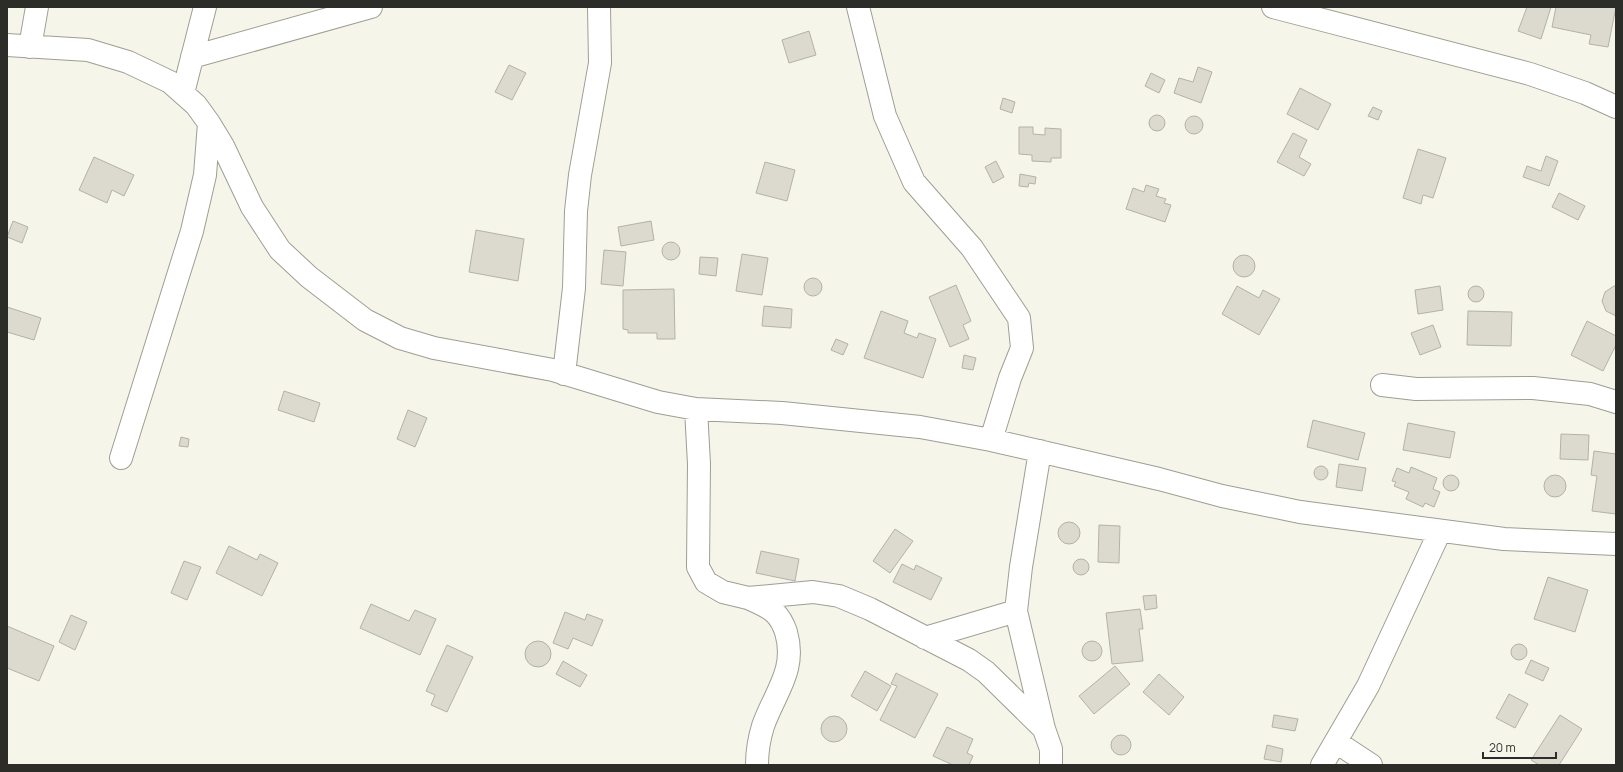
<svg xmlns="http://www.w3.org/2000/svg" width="1623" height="772" font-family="Manrope,sans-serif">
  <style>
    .building { fill: #dcdacf; stroke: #b3b2a7 }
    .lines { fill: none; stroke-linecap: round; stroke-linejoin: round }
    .minor-casing { stroke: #9f9e93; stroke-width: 24 }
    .minor { stroke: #fff; stroke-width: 22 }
  </style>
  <rect width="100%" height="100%" fill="#f6f5e9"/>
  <path class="building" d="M1527,7H1551L1541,39L1518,31Z
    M1556,7H1616L1608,47L1589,44L1591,35L1552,27Z
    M809,31L816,55L789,63L782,40Z
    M509,65L526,73L512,100L495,92Z
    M1198,67L1212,72L1201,103L1174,93L1179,78L1193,82Z
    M1151,73L1165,80L1159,93L1145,86Z
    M1300,88L1331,104L1318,130L1287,114Z
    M1003,98L1015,102L1012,113L1000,109Z
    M1373,107L1382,111L1378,120L1368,116Z
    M1149 123a8 8 0 1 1 16 0a8 8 0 1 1-16 0Z
    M1185 125a9 9 0 1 1 18 0a9 9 0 1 1-18 0Z
    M1019,127H1033V134L1045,135V128L1061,129V158H1051V162L1032,161V155L1019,154Z
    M1293,133L1307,140L1299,157L1311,164L1304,176L1277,162Z
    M1418,149L1446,158L1433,198L1423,195L1421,204L1403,198Z
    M1546,156L1558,161L1549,186L1523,177L1527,166L1541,171Z
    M94,157L134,175L124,196L112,190L107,203L79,190Z
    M996,161L1004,177L993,183L985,167Z
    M765,162L795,170L787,201L756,193Z
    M1020,174L1036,177L1035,184L1029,183L1028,187L1019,186Z
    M1146,185L1159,189L1156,196L1166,199L1164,203L1171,205L1165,222L1126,209L1133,188L1144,192Z
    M1559,193L1585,206L1578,220L1552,207Z
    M13,221L28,227L22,243L7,237Z
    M651,221L654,240L621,246L618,227Z
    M476,230L524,239L518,281L469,272Z
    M662 251a9 9 0 1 1 18 0a9 9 0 1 1-18 0Z
    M604,250L626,252L623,286L601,284Z
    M742,254L768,258L762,295L736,291Z
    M1233 266a11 11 0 1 1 22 0a11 11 0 1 1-22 0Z
    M700,257L718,258L716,276L699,274Z
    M804 287a9 9 0 1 1 18 0a9 9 0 1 1-18 0Z
    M956,285L971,321L963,325L969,339L950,347L929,297Z
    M1468 294a8 8 0 1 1 16 0a8 8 0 1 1-16 0Z
    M1237,286L1259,298L1263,290L1280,299L1259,335L1222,314Z
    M1440,286L1443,310L1418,314L1415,290Z
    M1614,286H1616V316L1606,311L1602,301L1605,292Z
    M674,289L675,339H657V333H628V330L623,329V290Z
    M764,306L792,309L791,328L762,326Z
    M7,307L41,318L34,340L7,332Z
    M881,311L908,321L904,333L917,338L919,333L936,339L923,378L864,358Z
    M1468,311L1512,312L1511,346L1467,345Z
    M1587,321L1616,336V345L1603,371L1571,355Z
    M1433,325L1441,347L1420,355L1411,333Z
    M836,339L848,344L843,355L831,350Z
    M964,355L976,358L973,370L962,368Z
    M284,391L320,403L314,422L278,410Z
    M408,410L427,418L415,447L397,439Z
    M1313,420L1365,433L1358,460L1307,447Z
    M1408,423L1455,432L1450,458L1403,450Z
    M1561,434L1589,435L1588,460L1560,459Z
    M181,437L189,439L188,447L179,446Z
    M1594,451L1616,454V514L1592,511L1597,476L1591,475Z
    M1339,464L1366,468L1362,491L1336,487Z
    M1314 473a7 7 0 1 1 14 0a7 7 0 1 1-14 0Z
    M1411,467L1437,478L1433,489L1440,492L1434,507L1425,503L1423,507L1406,499L1409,492L1394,486L1396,482L1392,481L1397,468L1409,473Z
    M1443 483a8 8 0 1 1 16 0a8 8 0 1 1-16 0Z
    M1544 486a11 11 0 1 1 22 0a11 11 0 1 1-22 0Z
    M1058 533a11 11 0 1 1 22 0a11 11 0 1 1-22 0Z
    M1099,525L1120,526L1119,563L1098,562Z
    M895,529L913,541L890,573L873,561Z
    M229,546L257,560L260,554L278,563L262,596L216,573Z
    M761,551L799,559L795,581L756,573Z
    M1073 567a8 8 0 1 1 16 0a8 8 0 1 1-16 0Z
    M184,561L201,567L187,600L171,593Z
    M902,564L914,570L916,565L942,578L931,600L893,582Z
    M1548,577L1588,590L1575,632L1534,619Z
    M1156,595L1157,608L1145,610L1143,596Z
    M371,604L409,621L415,610L436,619L420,655L360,628Z
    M1140,609L1143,629H1139L1143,661L1112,664L1106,613Z
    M565,612L585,620L587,614L603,620L592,646L573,638L568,649L553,643Z
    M71,615L87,622L75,650L59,642Z
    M7,626L54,646L39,681L7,668Z
    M1082 651a10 10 0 1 1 20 0a10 10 0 1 1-20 0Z
    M525 654a13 13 0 1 1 26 0a13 13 0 1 1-26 0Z
    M1511 652a8 8 0 1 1 16 0a8 8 0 1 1-16 0Z
    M447,645L473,657L447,712L431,705L435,695L426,691Z
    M1531,660L1549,668L1543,681L1525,673Z
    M563,661L587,675L580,687L556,674Z
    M1115,666L1130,684L1094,714L1079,696Z
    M865,671L891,686L877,711L851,696Z
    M896,673L938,694L915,738L880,720L897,686L891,684Z
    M1159,674L1184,697L1169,715L1143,692Z
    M1509,694L1528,704L1515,728L1496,718Z
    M1274,715L1298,719L1295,731L1272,727Z
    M1560,715L1582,729L1559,765H1539L1531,760Z
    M821 729a13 13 0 1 1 26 0a13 13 0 1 1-26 0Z
    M947,727L973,739L967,753L973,756L969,765H953L933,756Z
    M1111 745a10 10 0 1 1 20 0a10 10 0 1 1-20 0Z
    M1267,745L1283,749L1281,762L1264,759Z"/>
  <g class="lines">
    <g class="minor-casing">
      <path id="minor" d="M858,7L885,116L914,182L972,248L1019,318L1022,348L1010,378L991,440
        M1273,7L1530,74L1585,93L1616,107
        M7,45L88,50L128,62L170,82L196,105L209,123L223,146L252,207L280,250L309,277L365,320L400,338L434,348L553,370L658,402L696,409L782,413L920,427L991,440L1159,479L1222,496L1300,512L1504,539L1616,544
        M30,47L37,7
        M192,57L371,7
        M183,93L205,7
        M564,374L574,288L576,211L580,175L600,63L599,7
        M1382,385L1416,389L1533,388L1590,394L1616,402
        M696,409L699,464L698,567L706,582L723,592L748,598L813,592L839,596L870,609L969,660L986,672L1044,729
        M1040,451L1021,567L1016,611L1044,729L1051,749V765
        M121,458L192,231L205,175L209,123
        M748,598C757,602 769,607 775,613C780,618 784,626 786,632C797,670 775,692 763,726C759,739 757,751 757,765
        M925,638L1016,611
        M1336,742L1371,765
        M1322,765L1368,686L1440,531"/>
    </g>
    <use href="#minor" class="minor"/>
  </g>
  <rect width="1623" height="772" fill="none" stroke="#2c2c28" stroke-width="16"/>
  <path d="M1483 752v6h73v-6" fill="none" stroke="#2c2c28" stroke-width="2"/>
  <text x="1489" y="752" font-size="12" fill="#2c2c28" stroke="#f6f5e9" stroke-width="3" paint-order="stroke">20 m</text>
</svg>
